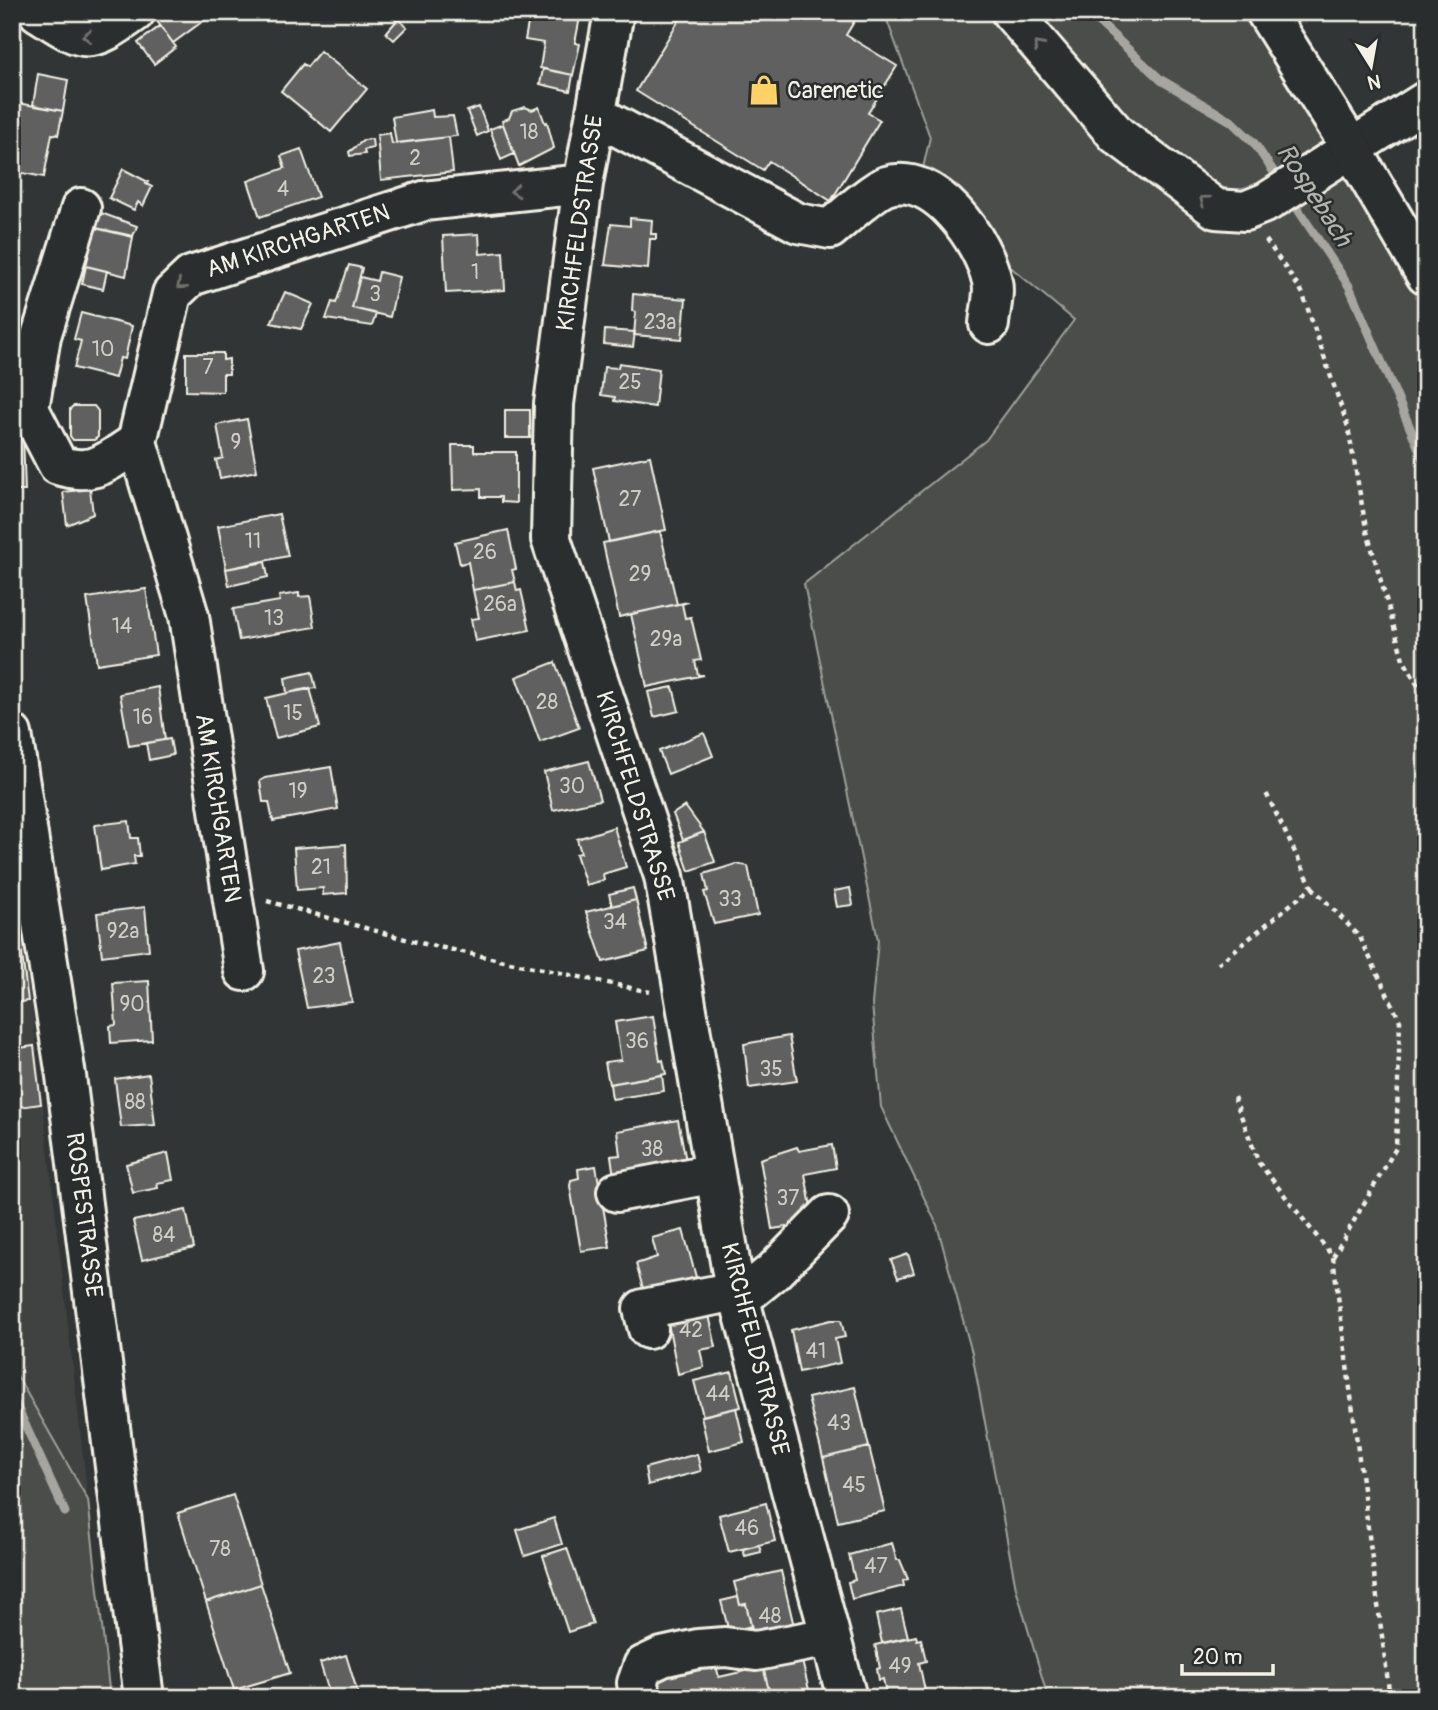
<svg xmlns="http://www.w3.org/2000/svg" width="1438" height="1710" font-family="Pangolin,sans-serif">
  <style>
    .built { fill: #404242 }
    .green { fill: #4b4d4c; stroke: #a09f9a; stroke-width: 2 }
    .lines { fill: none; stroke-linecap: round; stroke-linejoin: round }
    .stream { stroke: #a6a5a0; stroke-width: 9 }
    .building { fill: #5f605f; stroke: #f4f1e8; stroke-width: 2 }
    .minor-casing { stroke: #f4f1e8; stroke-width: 44 }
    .major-casing { stroke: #f4f1e8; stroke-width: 44 }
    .path { stroke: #f4f1e8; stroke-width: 4.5; stroke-dasharray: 5 5; stroke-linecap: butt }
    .minor { stroke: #2a2d2e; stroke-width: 38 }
    .major { stroke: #2a2d2e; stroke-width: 38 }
    .oneway { stroke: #71726f }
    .labels { text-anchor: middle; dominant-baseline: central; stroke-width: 5; stroke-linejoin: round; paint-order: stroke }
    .number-label { font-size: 21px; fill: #cfcdc6 }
    .poi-label { font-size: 24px; fill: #f4f1e8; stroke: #2a2d2e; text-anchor: start }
    .street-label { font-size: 24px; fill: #f4f1e8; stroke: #2a2d2e }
    .water-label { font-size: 26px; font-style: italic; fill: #b3b2ac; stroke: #2a2d2e }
  </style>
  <rect width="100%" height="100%" fill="#323535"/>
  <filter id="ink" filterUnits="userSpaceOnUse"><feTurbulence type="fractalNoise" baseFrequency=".0143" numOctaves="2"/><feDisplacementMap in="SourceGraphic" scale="14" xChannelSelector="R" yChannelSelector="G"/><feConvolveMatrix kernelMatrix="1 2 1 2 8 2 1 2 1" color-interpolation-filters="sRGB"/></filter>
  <g filter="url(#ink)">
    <path class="built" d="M12,832L88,1500L12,1367Z"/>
    <path class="green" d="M884,12H1244L1339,154L1426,300V1698H1048L1016,1588L972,1353L937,1225L881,1107L872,1004L878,940L804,584L986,440L1074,320L918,190L930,137Z
      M12,1367L88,1500L110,1698H12Z"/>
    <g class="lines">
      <path class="stream" d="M1088,12L1161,80L1231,121L1254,143L1282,184
        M1291,199L1349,286L1426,465
        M12,1396L65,1512"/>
    </g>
    <path class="building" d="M161,12H202L207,18L173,43L154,17Z
      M530,12H581L575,43L580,44L573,75L540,68L544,43L525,40Z
      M684,12H860L846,35L897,66L868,113L880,120L831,201L769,161L763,170L636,91Z
      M398,19L407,27L394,40L386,33Z
      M160,26L176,47L154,64L138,43Z
      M320,51L367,89L331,132L281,91L303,64L307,67Z
      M543,69L573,75L570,91L540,84Z
      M38,74L68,80L63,111L33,105Z
      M12,102L63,111L58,135L52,134L44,177L12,171Z
      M479,107L488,131L477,136L467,111Z
      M525,107L532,110L539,107L545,123L547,122L554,148L519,166L502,121L509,118L512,111Z
      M432,110L433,117L453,116L457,136L396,143L392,117Z
      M503,124L514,154L501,160L490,129Z
      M390,133L392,144L449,137L453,172L381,180L377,135Z
      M372,139L373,148L364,150L365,154L350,156L349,152L364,140Z
      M301,149L318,197L260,217L248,181L285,168L281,156Z
      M123,169L148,182L146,184L152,187L143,206L138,202L134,210L109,198Z
      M101,213L137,226L133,236L96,228Z
      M630,218L652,220L651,234H656V239H650L648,269L605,265L611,224L630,226Z
      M95,228L133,237L126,276L86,266Z
      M479,234L480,254L503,252L505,290L446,293L443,236Z
      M349,265L362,268L352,308L376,314L372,326L326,319L332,302L336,303Z
      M86,266L107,271L103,289L82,284Z
      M379,272L399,277L390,317L352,308L360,277L377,281Z
      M285,292L313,304L301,329L271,323Z
      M633,294L686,299L682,339L634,335L636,312L632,311Z
      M81,313L132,326L125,359L120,358L115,378L74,368L81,341L74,339Z
      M605,330L635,332L633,347L604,344Z
      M186,353H223V360L229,359V374H223V392L186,391Z
      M619,363L659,369L655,407L614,401L615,397L601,395L604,367L618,368Z
      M73,406H94L98,411V437L94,440H73L70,436V409Z
      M505,410H530V438H505Z
      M247,419L257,471L220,478L216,460L223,458L217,425Z
      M12,434H23L25,491H12Z
      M452,445H474V452H516V503L501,502V497H481V489L453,490Z
      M650,456L666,530L609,542L593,468Z
      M90,489L93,514L67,525L63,492Z
      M279,514L288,556L226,569L218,526Z
      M508,530L516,569L512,570L515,582L473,590L468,562L460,564L455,542Z
      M660,531L677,604L619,617L603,543Z
      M265,562L268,577L229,586L226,569Z
      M515,582L517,591L521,590L530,630L475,641L471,619L479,618L473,590Z
      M146,589L156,655L97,664L87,598Z
      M299,593V597L310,596L315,627L239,640L233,609L280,601L279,596Z
      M688,602L682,604L685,618L691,617L701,660L695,661L698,675H704L647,687L631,614Z
      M555,662L579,728L540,742L516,677Z
      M312,672L316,688L287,693L285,678Z
      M158,687L165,740L129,746L120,694Z
      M673,687L679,711L654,717L648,692Z
      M310,688L320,727L276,738L266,698Z
      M704,733L713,756L668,774L659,751Z
      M170,739L173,755L149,760L146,743Z
      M589,761L600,800L553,810L544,772Z
      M331,767L338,809L273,821L269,802H263L260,781L265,778Z
      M685,806L704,832L683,840L673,814Z
      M129,821L131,838H138L140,856H134L135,864L101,870L95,825Z
      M614,827L626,867L603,874L604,880L586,885L576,854L581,853L577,839Z
      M704,832L715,862L689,871L679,842Z
      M346,844L347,893L323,895V888L297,890L294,848Z
      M736,864L748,866L758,915L714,924L704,892L708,891L704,874Z
      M12,878L28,1001L12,1003Z
      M633,888L636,900L612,906L609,894Z
      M850,888L853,905L837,907L834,891Z
      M636,900L648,951L603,962L586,912Z
      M145,907L149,950L102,956L97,913Z
      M340,942L352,1002L307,1008L295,951Z
      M149,981L152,1040L111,1043L110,1026L116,1025L113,983Z
      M653,1016L660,1061L663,1060L666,1074L609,1084L605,1062L621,1060L615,1022Z
      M789,1036L797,1081L749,1088L744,1044Z
      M34,1046L41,1104L12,1108V1049Z
      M149,1074L155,1125L121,1127L115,1079Z
      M662,1075L664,1091L612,1099L610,1084Z
      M678,1120L687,1166L614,1177L611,1156L620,1155L617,1131Z
      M832,1145L836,1168L805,1174L814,1223L772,1229L760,1159L797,1147L799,1151Z
      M168,1153L173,1180L157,1183L158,1188L133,1193L126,1164Z
      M596,1166L610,1247L581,1251L570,1186L571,1180L579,1178L578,1169Z
      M186,1210L194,1248L142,1260L133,1221Z
      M683,1230L696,1277L644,1292L636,1264L657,1257L652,1238Z
      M908,1254L914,1273L898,1278L891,1260Z
      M707,1306L716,1347L700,1350L704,1367L678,1374L666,1313Z
      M831,1320H841L845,1337L835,1339L840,1363L799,1372L791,1330Z
      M732,1372L741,1407L703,1416L694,1381Z
      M855,1387L869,1447L823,1458L808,1398Z
      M736,1408L744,1442L709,1451L701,1416Z
      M869,1447L885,1511L838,1522L823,1458Z
      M697,1454L701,1471L648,1485L645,1468Z
      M233,1495L261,1584L206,1602L178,1513Z
      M766,1503L775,1541L729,1552L719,1515Z
      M554,1518L562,1544L525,1556L517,1530Z
      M892,1543L897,1560H900L908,1579L903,1581L904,1586L852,1599L848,1582L855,1580L849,1555Z
      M759,1545L761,1552L745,1556L743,1549Z
      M567,1548L593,1624L568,1632L543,1556Z
      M781,1571L797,1639L755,1641L746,1604L740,1605L734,1582Z
      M261,1584L290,1673L234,1690L206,1602Z
      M738,1597L740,1605L746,1604L751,1626L729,1632L721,1601Z
      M901,1609L908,1637L882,1643L876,1615Z
      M916,1636L917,1640L921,1639L926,1661L919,1663L926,1695L887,1698L883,1679L879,1680L877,1669L880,1668L875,1645Z
      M712,1651L719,1677L763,1667L771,1698H659L651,1666Z
      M346,1655L358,1694L331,1698L320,1663Z
      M801,1657L810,1694L771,1698L763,1667Z"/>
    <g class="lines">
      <g class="minor-casing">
        <path id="minor" d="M38,12C86,43 88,46 135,12
          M614,12L583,184L554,404L551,539L664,876L731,1267L847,1698
          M1011,12L1117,135L1216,209L1245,211L1267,202L1426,101
          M596,115L798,223L830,229C842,219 874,190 886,186C935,170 983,241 992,281C995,293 990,311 989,324
          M12,406L29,409L58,465C94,477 107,462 137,442
          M29,409L41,336L81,208
          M12,734L66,1076L144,1698
          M244,971L189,616L137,442L172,294L191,276L424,201L583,184
          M617,1192L715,1173
          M740,1299L773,1272L829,1215
          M648,1329L643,1309L737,1291
          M642,1698L637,1683L643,1666L662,1657L698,1649L725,1647L756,1651L830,1637"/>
      </g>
      <g class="major-casing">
        <path id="major" d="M1266,12L1352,149L1426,275"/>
      </g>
      <path class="path" d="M1266,240L1302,292L1348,427L1366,528L1403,659L1426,700
        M1312,887L1360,937L1400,1021L1396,1148L1333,1257
        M267,901L420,943L650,992
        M1218,964L1312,887L1266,793
        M1234,1097L1259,1163L1333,1257L1390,1698"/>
      <use href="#minor" class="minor"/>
      <use href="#major" class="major"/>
    </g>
    <defs><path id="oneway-chevron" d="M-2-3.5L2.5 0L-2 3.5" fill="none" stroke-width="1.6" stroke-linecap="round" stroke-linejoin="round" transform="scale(1.75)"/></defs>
    <g class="oneway">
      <use href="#oneway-chevron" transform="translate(87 36) rotate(179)"/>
      <use href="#oneway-chevron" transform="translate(1038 46) rotate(-132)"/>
      <use href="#oneway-chevron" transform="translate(515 191) rotate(174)"/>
      <use href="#oneway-chevron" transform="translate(1204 200) rotate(-143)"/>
      <use href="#oneway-chevron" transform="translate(181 285) rotate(139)"/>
    </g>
  </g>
  <defs>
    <g id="shop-bare" transform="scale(2.415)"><path d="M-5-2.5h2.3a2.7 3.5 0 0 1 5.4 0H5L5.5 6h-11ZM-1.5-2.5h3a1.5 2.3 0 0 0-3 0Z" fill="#ffd166" stroke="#2a2d2e" stroke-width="2.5" paint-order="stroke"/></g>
  </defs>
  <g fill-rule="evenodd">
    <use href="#shop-bare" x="764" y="90"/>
  </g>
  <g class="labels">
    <g class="number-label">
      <text x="529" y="132">18</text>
      <text x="415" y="158">2</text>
      <text x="283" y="189">4</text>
      <text x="475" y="272">1</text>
      <text x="375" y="294">3</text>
      <text x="660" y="322">23a</text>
      <text x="103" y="349">10</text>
      <text x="208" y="367">7</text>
      <text x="630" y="382">25</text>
      <text x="236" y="442">9</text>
      <text x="630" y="499">27</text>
      <text x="253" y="541">11</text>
      <text x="485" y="552">26</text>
      <text x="640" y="574">29</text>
      <text x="500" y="604">26a</text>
      <text x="274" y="618">13</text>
      <text x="122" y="626">14</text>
      <text x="666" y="639">29a</text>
      <text x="547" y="702">28</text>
      <text x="293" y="713">15</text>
      <text x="143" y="717">16</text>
      <text x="572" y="786">30</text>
      <text x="298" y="791">19</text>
      <text x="321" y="867">21</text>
      <text x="730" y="899">33</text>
      <text x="615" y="922">34</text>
      <text x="123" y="931">92a</text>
      <text x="324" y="976">23</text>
      <text x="132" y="1004">90</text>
      <text x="637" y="1041">36</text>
      <text x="771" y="1069">35</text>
      <text x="135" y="1102">88</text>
      <text x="652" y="1149">38</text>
      <text x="788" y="1198">37</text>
      <text x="164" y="1235">84</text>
      <text x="691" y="1330">42</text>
      <text x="816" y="1351">41</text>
      <text x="718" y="1394">44</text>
      <text x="839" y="1423">43</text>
      <text x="854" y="1485">45</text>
      <text x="747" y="1528">46</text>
      <text x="220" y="1549">78</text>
      <text x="876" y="1566">47</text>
      <text x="770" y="1616">48</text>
      <text x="900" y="1666">49</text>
    </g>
    <g class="poi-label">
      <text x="787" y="90">Carenetic</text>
    </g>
    <g class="street-label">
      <text transform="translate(580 223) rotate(-82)">KIRCHFELDSTRASSE</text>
      <text transform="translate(298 241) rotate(-18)">AM KIRCHGARTEN</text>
      <text transform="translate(635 796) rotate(73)">KIRCHFELDSTRASSE</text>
      <text transform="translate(218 808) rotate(81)">AM KIRCHGARTEN</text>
      <text transform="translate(84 1215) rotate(83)">ROSPESTRASSE</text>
      <text transform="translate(755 1349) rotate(76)">KIRCHFELDSTRASSE</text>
    </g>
    <g class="water-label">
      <text transform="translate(1314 195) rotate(57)">Rospebach</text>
    </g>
  </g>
  <rect width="1438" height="1710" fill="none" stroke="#2a2d2e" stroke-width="42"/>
  <rect x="21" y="21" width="1396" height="1668" fill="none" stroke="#f4f1e8" stroke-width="2.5" filter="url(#ink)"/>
  <g transform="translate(1371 66) rotate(169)" stroke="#2a2d2e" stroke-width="5" paint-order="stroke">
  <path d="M0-5L12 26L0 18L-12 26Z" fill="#f4f1e8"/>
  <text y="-10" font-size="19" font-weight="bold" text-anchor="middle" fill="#f4f1e8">N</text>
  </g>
  <path d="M1182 1664v10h91v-10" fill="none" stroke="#f4f1e8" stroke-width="3.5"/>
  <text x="1193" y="1664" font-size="21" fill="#f4f1e8" stroke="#2a2d2e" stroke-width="5" paint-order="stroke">20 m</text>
</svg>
